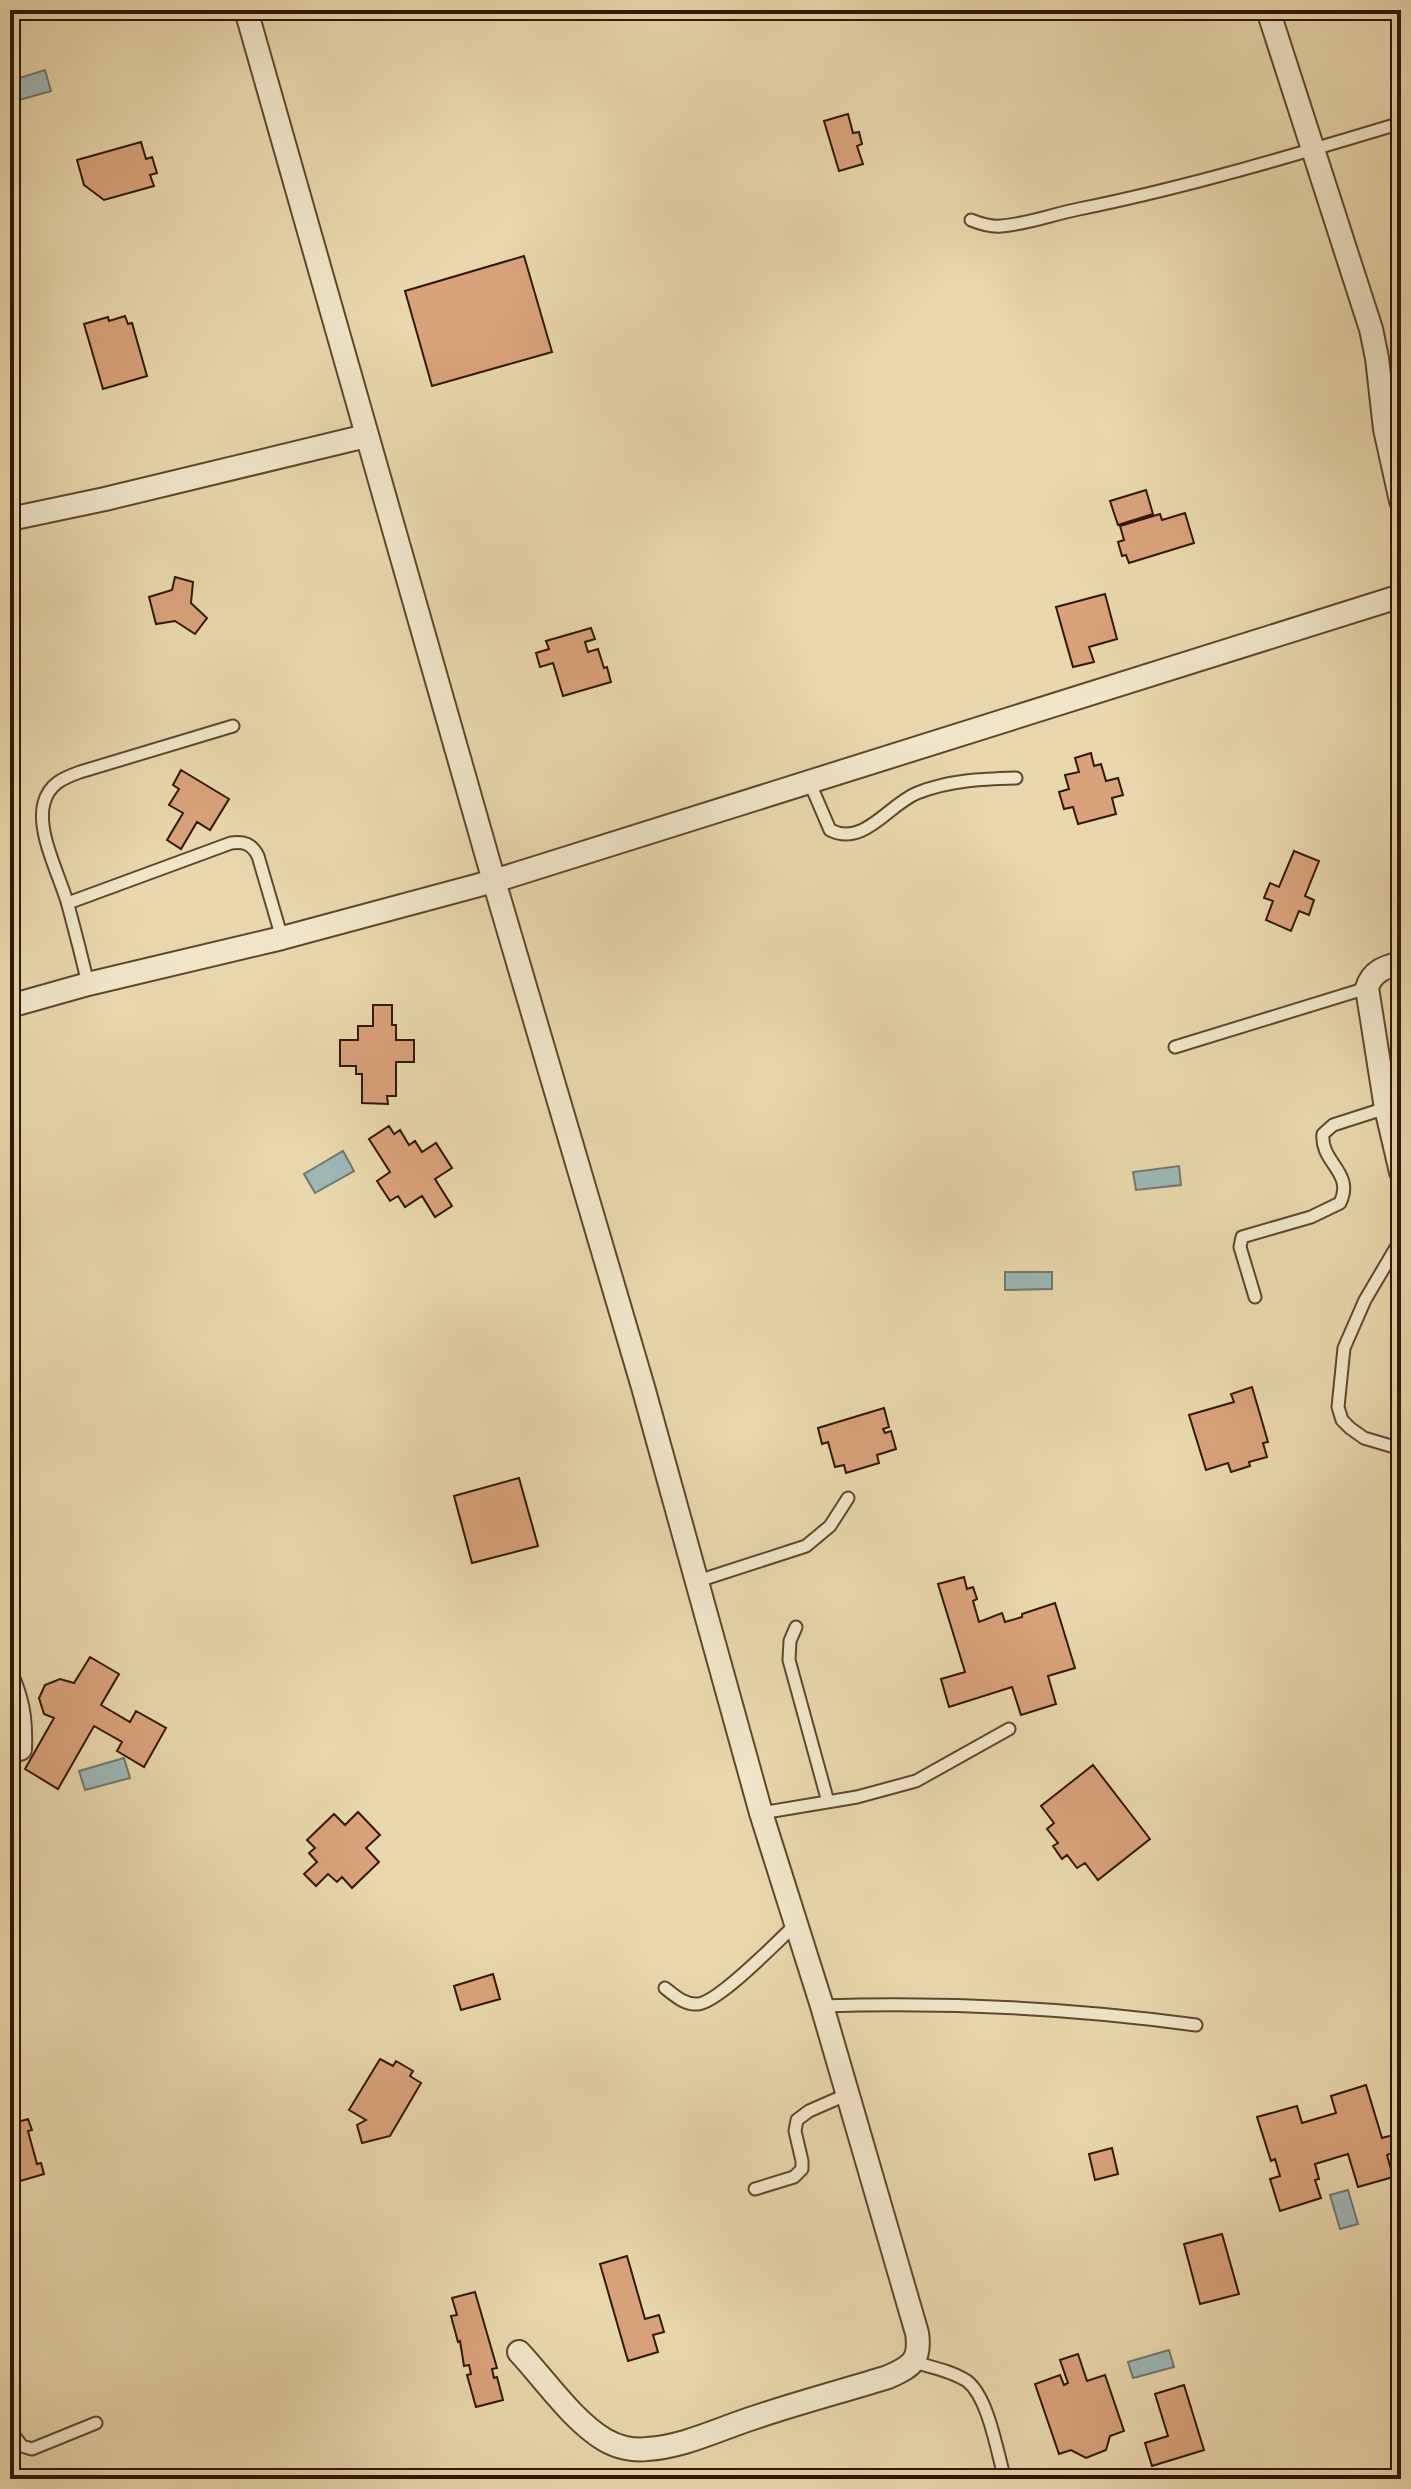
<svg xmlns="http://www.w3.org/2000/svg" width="1411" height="2489" font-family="'IM FELL Double Pica',serif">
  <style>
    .water { fill: #9db6b6; stroke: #72766e; stroke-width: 2 }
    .building { fill: #d9a27a; stroke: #321701; stroke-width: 2 }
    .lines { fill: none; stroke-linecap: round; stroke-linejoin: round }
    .lane-casing { stroke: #60472c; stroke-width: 15 }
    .street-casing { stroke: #60472c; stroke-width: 26 }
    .lane { stroke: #f0e5c9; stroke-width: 11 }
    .street { stroke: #f0e5c9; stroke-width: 22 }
  </style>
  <rect width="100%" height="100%" fill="#e8d7ac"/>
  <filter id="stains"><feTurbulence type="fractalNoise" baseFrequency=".0025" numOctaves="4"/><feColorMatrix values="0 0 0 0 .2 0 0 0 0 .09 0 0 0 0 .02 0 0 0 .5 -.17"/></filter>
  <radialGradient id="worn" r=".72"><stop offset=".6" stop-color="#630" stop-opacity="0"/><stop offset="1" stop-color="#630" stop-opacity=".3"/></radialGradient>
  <path class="water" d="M45,70L51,91L12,102L10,81Z
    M343,1151L354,1171L315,1193L304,1174Z
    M1179,1166L1181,1185L1136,1190L1133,1172Z
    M1005,1272H1052V1289L1005,1290Z
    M124,1758L130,1778L85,1790L79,1771Z
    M1348,2190L1358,2224L1340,2229L1330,2195Z
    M1169,2350L1174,2367L1133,2378L1128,2362Z"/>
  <path class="building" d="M848,114L853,133L859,132L862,144L857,146L863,164L839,171L824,121Z
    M141,142L146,159L152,157L157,173L150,175L154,186L104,200L84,185L77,160Z
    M524,256L552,352L432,386L405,291Z
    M125,316L128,324L132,323L147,376L103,389L84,324L108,317L109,321Z
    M1146,490L1153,514L1118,525L1110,501Z
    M1185,513L1194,543L1129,563L1126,555L1122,556L1118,542L1124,540L1120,526L1160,514L1162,520Z
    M175,577L193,582L191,603L207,618L195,634L175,621L156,624L149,597L172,590Z
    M1105,594L1117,639L1089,647L1094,662L1073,667L1056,607Z
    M591,628L595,639L585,642L588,652L598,649L604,668L607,667L611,682L563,696L553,663L540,667L536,653L549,649L546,641Z
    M1091,753L1094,766L1101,764L1106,781L1118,778L1123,795L1112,798L1116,814L1078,824L1073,807L1064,809L1059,792L1069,789L1065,775L1079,772L1075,758Z
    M181,770L229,799L210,830L197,822L181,849L167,840L183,813L169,805L179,789L173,785Z
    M1294,851L1319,861L1305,896L1314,900L1309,915L1299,911L1291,931L1266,920L1273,901L1264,898L1270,883L1279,887Z
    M373,1005H392V1025H396V1040H414V1062H396V1096H387L388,1104L362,1103V1074H356V1066H340V1040H358V1026H373Z
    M389,1126L394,1134L400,1130L409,1145L415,1141L422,1152L436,1143L452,1168L435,1179L452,1206L435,1217L422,1196L405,1207L398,1196L390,1201L377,1181L390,1172L369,1139Z
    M1252,1387L1268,1442L1263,1443L1267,1457L1249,1462L1250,1466L1231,1472L1228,1463L1206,1470L1189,1415L1234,1402L1231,1394Z
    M884,1408L889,1427L883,1429L885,1433L891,1431L896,1449L877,1455L879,1463L846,1473L844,1465L835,1467L828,1442L822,1444L818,1428Z
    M519,1478L538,1546L472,1563L454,1496Z
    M964,1577L967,1589L973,1587L977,1599L973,1601L979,1622L1002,1613L1005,1622L1022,1617V1614L1055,1603L1075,1668L1048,1676L1056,1704L1021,1715L1012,1687L949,1707L941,1679L965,1672L938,1584Z
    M90,1657L119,1674L101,1705L130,1722L136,1711L166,1728L144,1767L117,1751L122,1742L94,1726L58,1789L25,1769L54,1718L44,1714L39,1698L45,1685L60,1679L74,1683Z
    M1093,1765L1150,1839L1098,1880L1085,1863L1077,1868L1067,1855L1062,1859L1053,1846L1058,1843L1047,1829L1054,1823L1041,1806Z
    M358,1812L380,1835L366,1848L379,1862L352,1888L342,1877L337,1882L328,1874L316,1886L304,1874L317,1862L309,1853L315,1848L307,1840L334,1814L345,1825Z
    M493,1974L500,1999L461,2010L454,1986Z
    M380,2059L393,2066L396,2061L413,2071L410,2076L421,2083L390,2136L362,2143L357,2125L366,2120L349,2110Z
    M1366,2085L1382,2138L1393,2135L1397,2151L1387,2155L1393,2177L1358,2187L1348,2154L1315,2164L1319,2179L1315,2180L1321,2198L1280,2211L1270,2179L1280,2176L1275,2159L1271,2161L1257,2117L1297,2106L1302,2123L1336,2113L1331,2096Z
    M28,2119L32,2130L28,2131L37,2164L41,2163L44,2174L10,2184V2121L11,2124Z
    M1112,2148L1118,2174L1095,2180L1089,2154Z
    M1222,2234L1239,2294L1200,2304L1184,2244Z
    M627,2256L645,2319L659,2315L664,2332L653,2335L658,2352L628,2361L600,2264Z
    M475,2292L497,2368L492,2369L494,2378L497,2377L503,2400L476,2407L467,2375L471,2374L469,2365L464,2366L460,2341L458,2342L451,2316L457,2315L452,2298Z
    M1078,2354L1087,2381L1105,2375L1124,2431L1110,2436L1106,2450L1086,2458L1071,2450L1059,2454L1035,2384L1060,2375L1064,2385L1068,2383L1060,2360Z
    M1184,2385L1204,2450L1152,2466L1145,2443L1168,2436L1155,2394Z"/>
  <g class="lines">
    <g class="lane-casing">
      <path id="lane" d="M971,220C981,224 990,227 1001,226C1028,224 1053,214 1079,209C1188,187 1295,155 1401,123
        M809,781L830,830C864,847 888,805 917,793C950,780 982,779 1016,778
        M68,903L231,843C244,841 252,844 258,856L282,938
        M88,984C82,958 75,931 68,905C60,876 36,832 44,803C49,784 63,778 80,772L233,726
        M1175,1047L1367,988
        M1401,1239L1365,1300L1344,1348L1338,1407L1342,1420L1350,1428L1364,1438L1401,1449
        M1255,1297L1240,1247L1242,1237L1311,1217L1340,1203C1355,1172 1320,1163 1323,1134L1333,1125L1386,1108
        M698,1581L806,1546L830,1526L848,1498
        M796,1627L790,1641L789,1660L828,1802
        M761,1813L857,1797L916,1781L1009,1729
        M665,1988C675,1996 685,2005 698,2004C719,2002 778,1941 796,1924
        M822,2006C947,2002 1072,2008 1196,2025
        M755,2189L794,2177L802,2169V2161L795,2131L797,2120L809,2111L848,2094
        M914,2362C931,2367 952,2371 967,2381C989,2398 997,2453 1005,2479
        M10,2430L22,2446L32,2449L96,2423"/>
    </g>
    <g class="street-casing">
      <path id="street" d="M246,10L494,881L643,1387L761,1813L822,2006L917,2333C921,2360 912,2367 888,2377C843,2391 797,2403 753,2418C719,2429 683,2447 647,2449C633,2451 617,2447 605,2440C573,2421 545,2380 519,2352
        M1268,10L1371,329L1377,358L1385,429L1401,501
        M10,519L105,499L366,436
        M1401,963C1385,967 1372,971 1367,988L1386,1108L1401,1172
        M10,1006L88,984L282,938L494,881L1401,596
        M10,1683C19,1706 21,1724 20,1749"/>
    </g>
    <use href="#lane" class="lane"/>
    <use href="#street" class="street"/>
  </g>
  <rect width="1411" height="2489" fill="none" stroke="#e8d7ac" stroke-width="40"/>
  <rect x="12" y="12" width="1387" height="2465" fill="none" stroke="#321701" stroke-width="4"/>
  <rect x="20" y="20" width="1371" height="2449" fill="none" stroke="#321701" stroke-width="2"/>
  <rect width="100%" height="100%" filter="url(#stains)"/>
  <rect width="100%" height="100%" fill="url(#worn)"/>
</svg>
